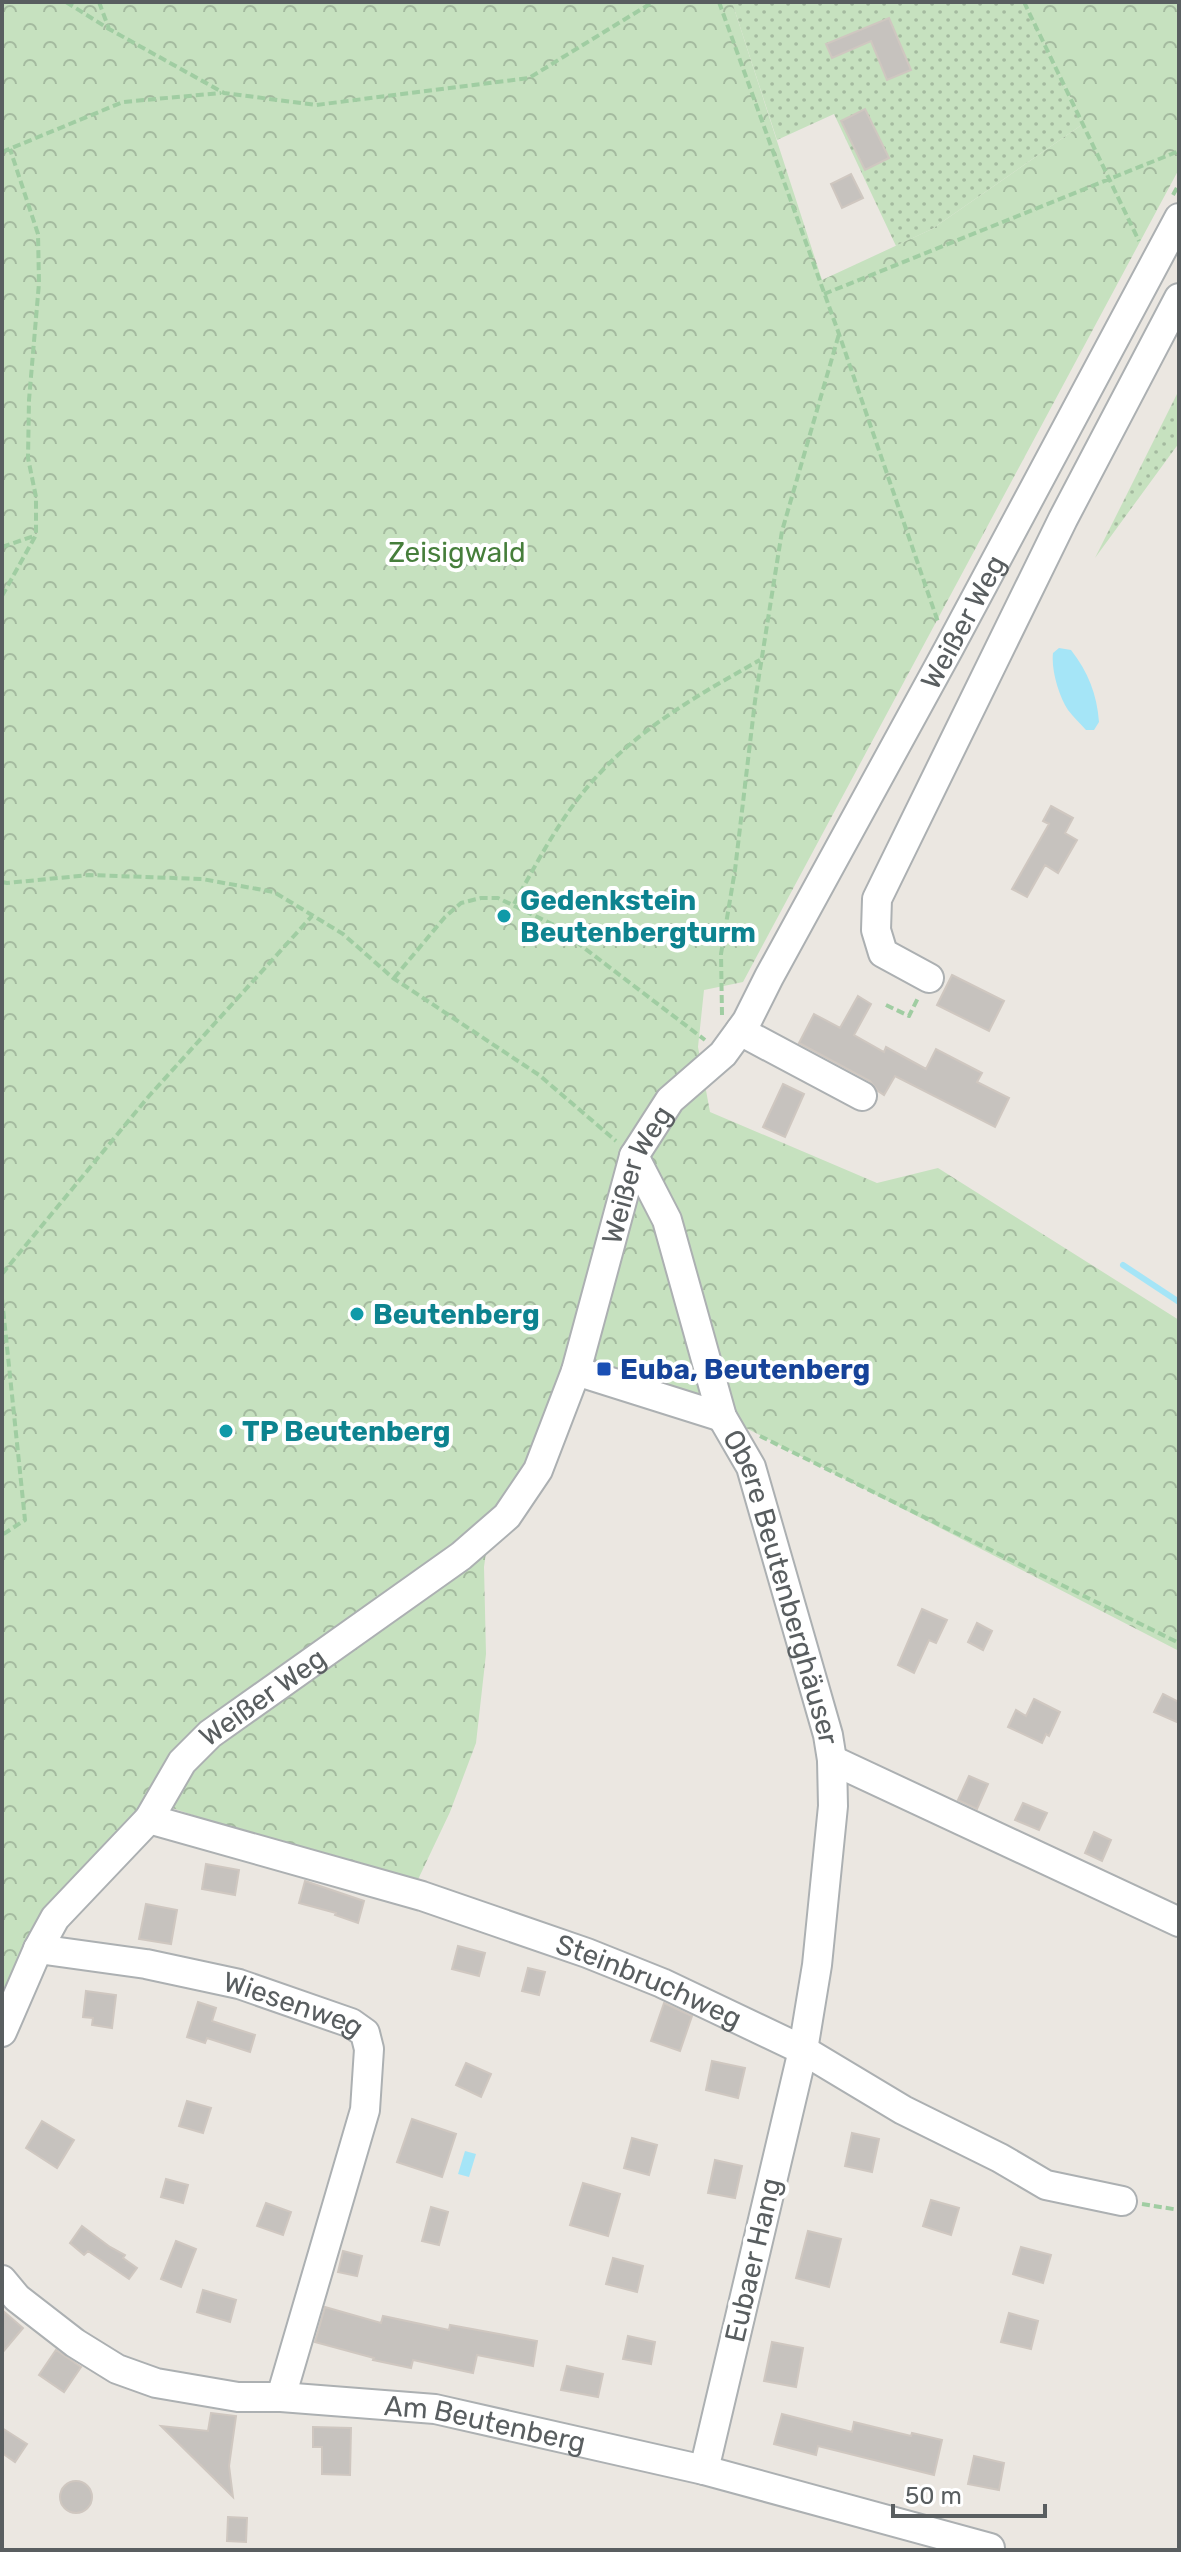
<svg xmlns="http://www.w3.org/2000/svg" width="1181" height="2552" font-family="Rubik,sans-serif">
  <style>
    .grass { fill: url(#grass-dots) }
    .forest { fill: url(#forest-crowns) }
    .water { fill: #a5e5f7 }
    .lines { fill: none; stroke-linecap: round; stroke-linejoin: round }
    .stream { stroke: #a5e5f7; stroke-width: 6 }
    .building { fill: #c6c2be; stroke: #cfc7c0; stroke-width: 2 }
    .minor-casing { stroke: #acb0b2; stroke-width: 32 }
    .path { stroke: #a0cda2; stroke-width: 4; stroke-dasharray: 8 4; stroke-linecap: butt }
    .minor { stroke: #fff; stroke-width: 28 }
    .culture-dot { fill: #0f9aa8; stroke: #fff; stroke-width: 3 }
    .transit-dot { fill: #1a4fb4; stroke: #fff; stroke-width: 3 }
    .labels { text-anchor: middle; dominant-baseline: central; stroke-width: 8; stroke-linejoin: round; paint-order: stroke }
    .park-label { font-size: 28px; fill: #467e3b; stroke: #fff }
    .street-label { font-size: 28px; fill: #595e60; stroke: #fff }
    .culture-label { font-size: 28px; font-weight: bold; fill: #0d838f; stroke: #fff; text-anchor: start }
    .transit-label { font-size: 28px; font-weight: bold; fill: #164399; stroke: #fff; text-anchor: start }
  </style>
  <defs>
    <pattern id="grass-dots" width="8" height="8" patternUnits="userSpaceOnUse" patternTransform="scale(2)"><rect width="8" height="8" fill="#c6e1bf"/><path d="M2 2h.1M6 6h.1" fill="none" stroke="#a4ba9f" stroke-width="1.8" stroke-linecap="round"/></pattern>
    <pattern id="forest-crowns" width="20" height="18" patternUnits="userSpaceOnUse" patternTransform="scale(2)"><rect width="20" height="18" fill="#c6e1bf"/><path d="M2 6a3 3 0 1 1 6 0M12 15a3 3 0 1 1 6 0" fill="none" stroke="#a4ba9f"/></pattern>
  </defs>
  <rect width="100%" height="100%" fill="#ebe7e1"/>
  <path class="grass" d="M732,2H1025L1083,124L932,229L896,246L834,114L777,140Z
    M1179,389V443L1095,558L1177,394Z"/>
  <path class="forest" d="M2,2H732L822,280L932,229L1083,124L1025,2H1179V169L743,982L704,990L698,1047L710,1112L877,1183L938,1168L1179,1320V1651L742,1426L566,1362L536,1457L491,1517L484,1567L486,1654L476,1743L450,1812L413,1890L169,1807L15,1968L2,1996Z"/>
  <path class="water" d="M1059,648L1071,650C1088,672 1097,694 1099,722L1094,730H1086C1080,723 1073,717 1068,710C1059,696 1051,670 1053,653Z
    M465,2151L476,2154L469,2177L458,2174Z"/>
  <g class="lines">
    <path class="stream" d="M1123,1265L1179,1302"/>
  </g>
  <path class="building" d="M889,18L911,70L887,80L871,41L832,58L826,44Z
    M865,109L889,158L865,170L841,121Z
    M851,174L863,198L842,208L831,184Z
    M1051,806L1073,818L1065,833L1077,840L1058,873L1045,865L1027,897L1012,889L1049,824L1043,821Z
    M952,975L1004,1001L989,1031L937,1005Z
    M858,996L871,1004L854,1035L884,1052L886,1047L926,1069L936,1049L982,1073L977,1082L1009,1098L995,1127L895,1076L884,1095L878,1091L870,1081L799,1043L814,1014L840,1028Z
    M783,1084L804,1094L785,1137L763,1127Z
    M922,1609L947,1620L936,1643L929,1640L914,1673L898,1665Z
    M977,1623L992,1631L983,1650L968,1642Z
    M1163,1694L1179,1702V1723L1154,1712Z
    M1034,1699L1060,1712L1049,1736L1046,1734L1042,1743L1008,1727L1016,1710L1026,1716Z
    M969,1776L988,1784L977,1809L958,1800Z
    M1023,1803L1047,1813L1039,1830L1015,1820Z
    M1094,1832L1111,1840L1102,1861L1085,1853Z
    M206,1864L239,1870L235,1895L202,1889Z
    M305,1881L364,1901L358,1923L335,1915L336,1913L299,1903Z
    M146,1904L177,1910L171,1944L139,1939Z
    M458,1946L485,1953L479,1976L452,1969Z
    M528,1968L545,1972L539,1995L522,1991Z
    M86,1991L116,1995L112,2028L92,2025L93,2018L83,2017Z
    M198,2002L216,2008L212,2021L255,2035L250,2052L207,2038L205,2043L187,2037Z
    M664,2003L692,2016L680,2051L651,2041Z
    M712,2061L745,2068L738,2098L706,2090Z
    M466,2063L491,2074L481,2097L456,2085Z
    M187,2101L211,2108L203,2133L179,2126Z
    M412,2119L456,2134L442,2177L397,2162Z
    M42,2121L74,2140L57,2168L26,2148Z
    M852,2133L879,2139L872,2172L845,2166Z
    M632,2138L657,2145L649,2175L624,2168Z
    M715,2160L742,2166L735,2198L708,2193Z
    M166,2179L188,2185L183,2203L161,2197Z
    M583,2183L620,2194L608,2236L570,2225Z
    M931,2200L959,2208L951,2235L923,2226Z
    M266,2203L291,2212L283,2235L257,2226Z
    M431,2207L448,2212L439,2245L422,2241Z
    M82,2226L110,2247L125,2255L123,2258L137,2268L129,2279L88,2251L84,2255L70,2243Z
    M808,2231L841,2239L829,2287L796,2278Z
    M176,2241L196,2249L181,2287L161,2279Z
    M1021,2247L1051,2255L1043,2283L1013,2274Z
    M343,2251L362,2256L357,2276L338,2272Z
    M613,2258L643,2266L637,2292L606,2284Z
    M203,2290L236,2300L230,2322L197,2312Z
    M325,2307L381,2323L383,2316L449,2330L450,2325L537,2341L533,2366L477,2355L473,2373L413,2360L411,2368L373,2360L374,2358L315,2342Z
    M2,2310L23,2328L2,2353Z
    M1009,2313L1038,2321L1031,2349L1001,2342Z
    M628,2336L655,2342L651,2364L623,2359Z
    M772,2342L803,2348L796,2387L764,2381Z
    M56,2350L81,2367L64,2392L39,2375Z
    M567,2366L603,2374L598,2397L561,2390Z
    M211,2413L236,2416L229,2466L233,2497L161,2426L208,2431Z
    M782,2414L852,2432L854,2422L911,2436L912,2433L942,2440L934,2475L818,2446L816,2455L774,2444Z
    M313,2427L351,2428L350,2475L322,2474V2447H313Z
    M2,2428L27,2444L15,2462L2,2453Z
    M974,2456L1004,2463L999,2490L968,2484Z
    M60 2497a16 16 0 1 1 32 0a16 16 0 1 1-32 0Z
    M228,2517L247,2518L246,2542L227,2541Z"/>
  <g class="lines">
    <g class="minor-casing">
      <g id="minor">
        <path d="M929,978L883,953L876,930L877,899L1063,519L1179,298"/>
        <path d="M740,1031L862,1096"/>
        <path id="s1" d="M634,1156L667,1220L722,1417L751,1467L828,1735L832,1760L833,1806L817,1965L803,2050L704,2470"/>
        <path d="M576,1371L722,1417"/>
        <path d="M832,1760L1179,1922"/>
        <path id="s2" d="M149,1819L422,1896L587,1953L662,1983L803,2050L903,2110L1000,2158L1046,2185L1122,2201"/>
        <path id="s3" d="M38,1949L146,1964L239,1984L351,2023L365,2033L369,2049L365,2110L281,2397"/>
        <path id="s4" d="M2,2032L38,1949L55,1918L149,1819L182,1762L210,1734L461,1556L507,1516L538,1470L576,1371L634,1156L670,1100L723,1054L747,1021L769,977L948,650L1179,218"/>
        <path id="s5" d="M2,2280L17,2298L75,2343L117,2369L156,2383L238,2397H281L435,2409L704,2470L990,2548"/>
      </g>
    </g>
    <path class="path" d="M66,2L109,29L224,93L316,105L529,78L653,2
      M99,2L109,29
      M719,2L839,334L938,622
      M1024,2L1139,241
      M2,152L123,102L221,93
      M1173,195L1179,184
      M824,294L1179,151
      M2,547L34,536
      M2,596L36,535V497L28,458L29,400L39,283L38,234L10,149
      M2,882L7,883L89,875L202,879L274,892L343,934L393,978L539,1075L616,1141
      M514,904C539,859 563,812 599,774C643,726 703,692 760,660
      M394,978L445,917L461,903L481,898H498L554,925L705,1040
      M886,1005L909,1016L918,998
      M722,1015L721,954L735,870L755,701L782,531L839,334
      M2,1274L149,1096L312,916
      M2,1299L25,1520L2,1535
      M760,1436L1179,1643
      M1142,2204L1179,2210"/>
    <use href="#minor" class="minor"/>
  </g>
  <g class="culture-dot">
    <circle cx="504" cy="916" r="8"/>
    <circle cx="357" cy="1314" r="8"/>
    <circle cx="226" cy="1431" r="8"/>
  </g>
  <rect class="transit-dot" x="596" y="1361" width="16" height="16" rx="4"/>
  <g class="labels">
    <g class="park-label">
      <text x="457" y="552">Zeisigwald</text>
    </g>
    <g class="street-label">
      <text stroke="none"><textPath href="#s4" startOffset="1752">Weißer Weg</textPath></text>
      <text stroke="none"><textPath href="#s4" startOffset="1104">Weißer Weg</textPath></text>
      <text stroke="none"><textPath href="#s1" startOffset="458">Obere Beutenberghäuser</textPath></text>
      <text stroke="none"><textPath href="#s4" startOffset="432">Weißer Weg</textPath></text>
      <text stroke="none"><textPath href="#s2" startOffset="526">Steinbruchweg</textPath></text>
      <text stroke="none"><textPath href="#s3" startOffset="262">Wiesenweg</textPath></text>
      <text transform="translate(753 2260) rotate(-77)">Eubaer Hang</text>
      <text stroke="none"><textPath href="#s5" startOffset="520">Am Beutenberg</textPath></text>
    </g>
    <g class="culture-label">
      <text x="520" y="900">Gedenkstein<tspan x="520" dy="32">Beutenbergturm</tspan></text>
      <text x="373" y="1314">Beutenberg</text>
      <text x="242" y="1431">TP Beutenberg</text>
    </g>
    <g class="transit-label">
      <text x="620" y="1369">Euba, Beutenberg</text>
    </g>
  </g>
  <rect width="1181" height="2552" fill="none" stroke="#595e60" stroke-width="8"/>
  <path d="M893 2504v12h152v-12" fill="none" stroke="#595e60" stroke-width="4"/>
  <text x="905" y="2504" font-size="24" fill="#595e60" stroke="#ffffff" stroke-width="6" paint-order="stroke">50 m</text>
</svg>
